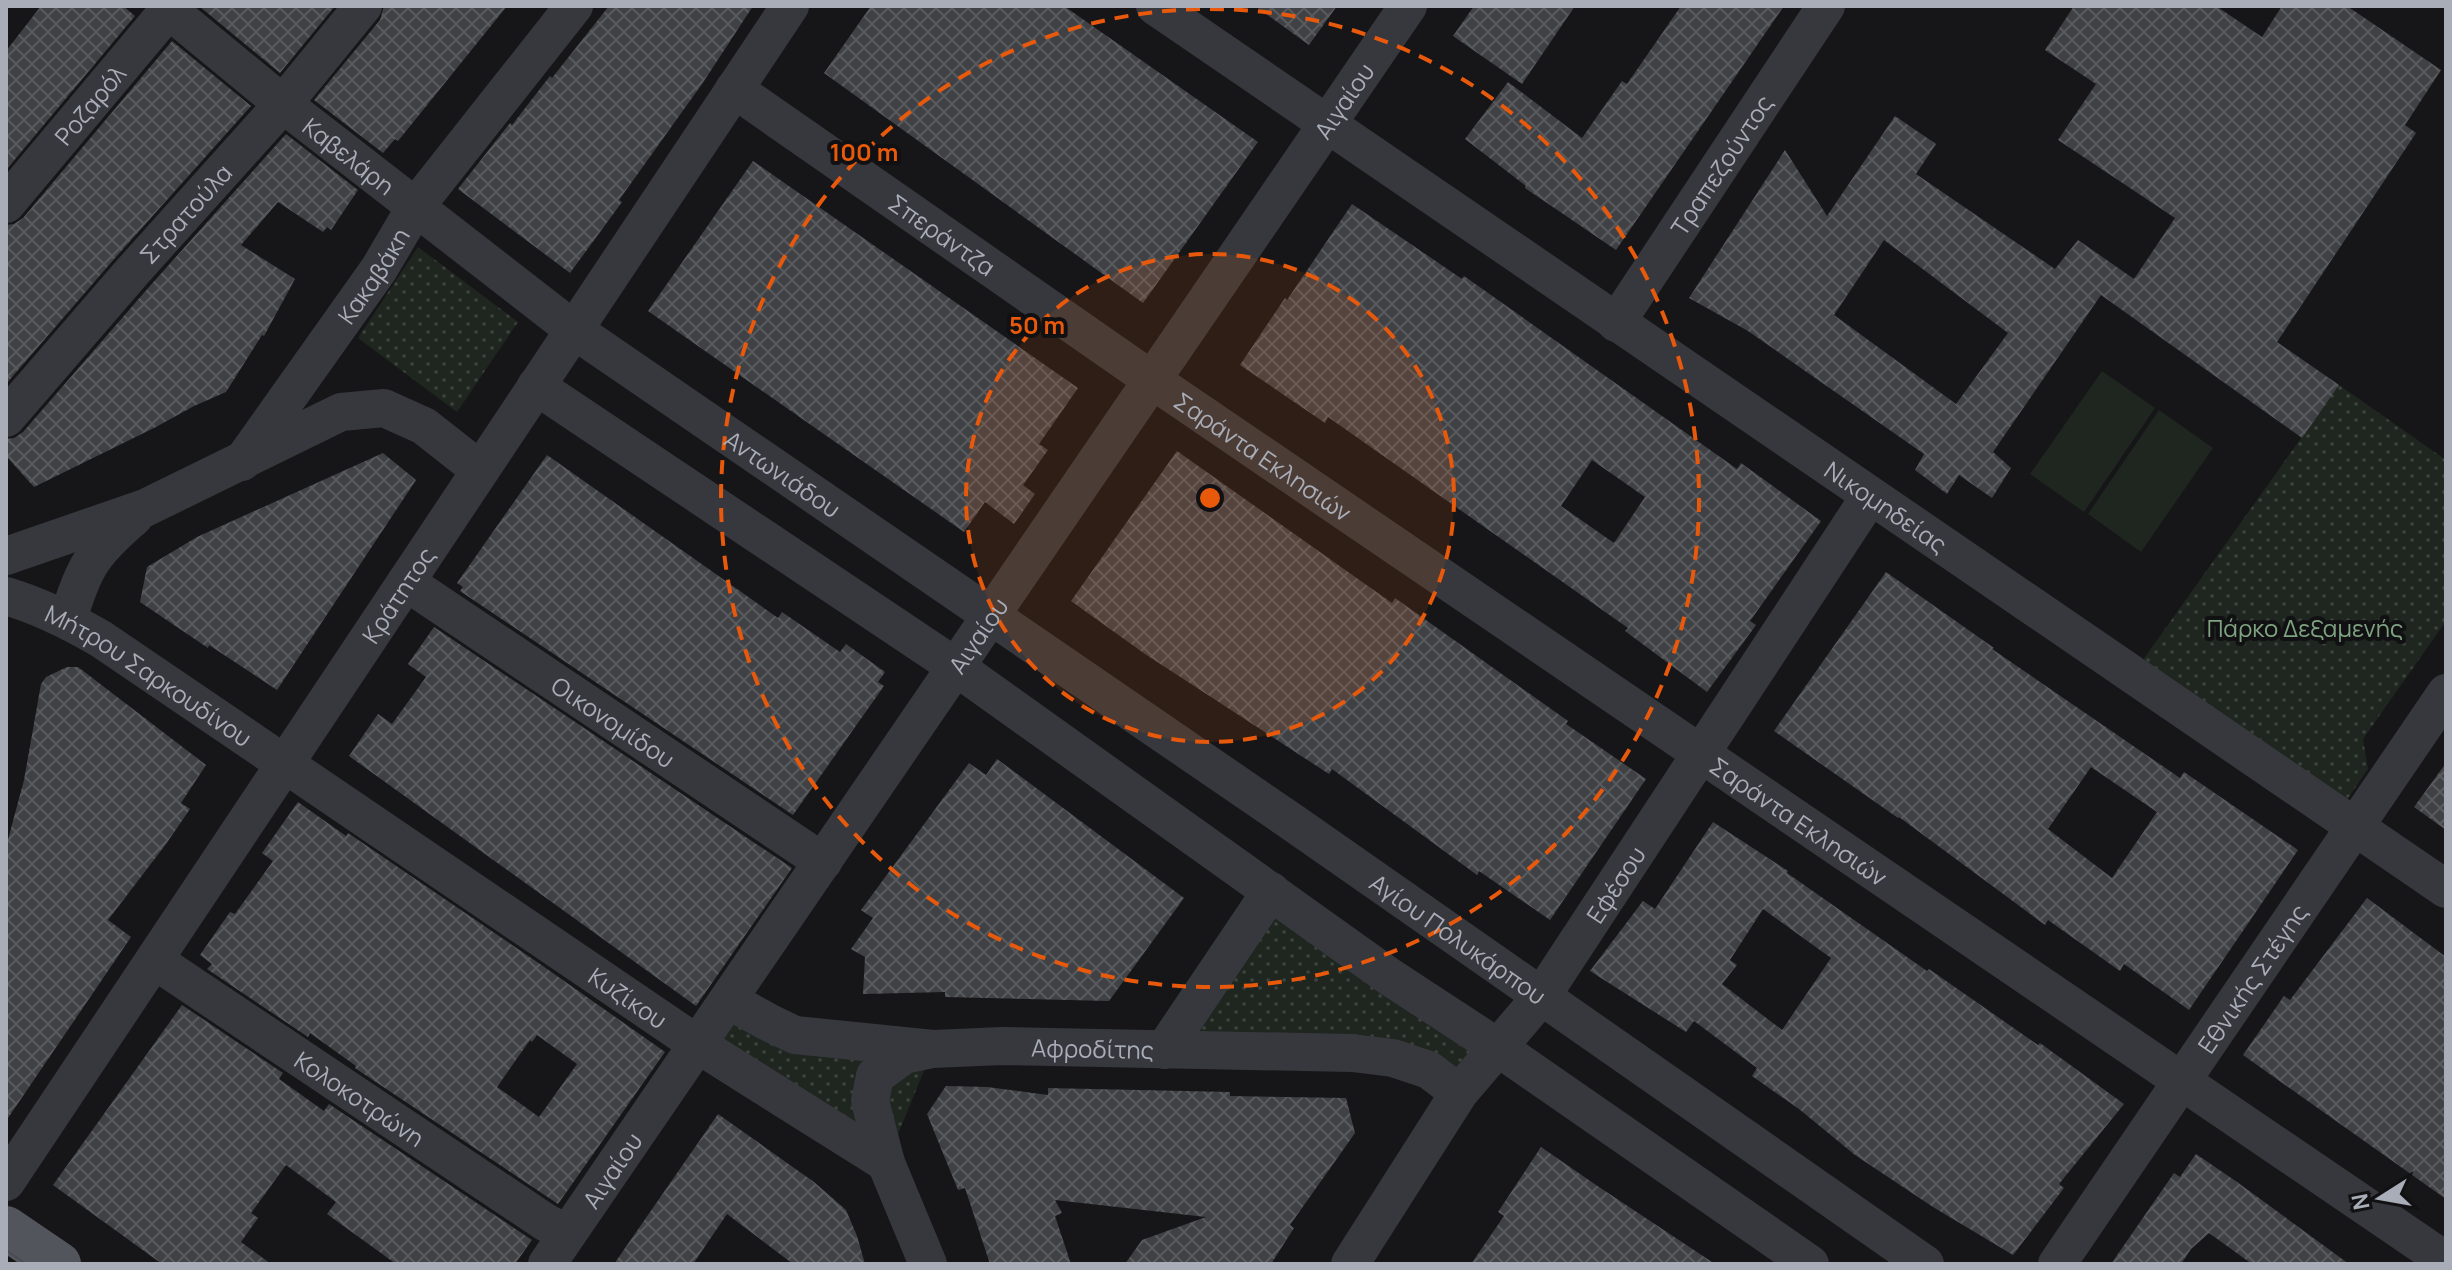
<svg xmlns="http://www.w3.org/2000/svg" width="2452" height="1270" font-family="Manrope,sans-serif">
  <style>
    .green { fill: url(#green-dots) }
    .pitch { fill: #1e261f }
    .building { fill: url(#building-cross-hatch); fill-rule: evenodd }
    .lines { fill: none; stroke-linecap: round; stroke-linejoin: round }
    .minor { stroke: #37383d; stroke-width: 38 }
    .major { stroke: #53555c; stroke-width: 44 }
    .tram { stroke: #4a4c52; stroke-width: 2 }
    .ring { fill: none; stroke: #e8590c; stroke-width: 4; stroke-dasharray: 14 10 }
    .labels { text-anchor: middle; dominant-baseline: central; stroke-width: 8; stroke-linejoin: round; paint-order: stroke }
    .street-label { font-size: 24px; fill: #a8adb8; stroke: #111113 }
    .park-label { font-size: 24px; fill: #7fa381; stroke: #111113 }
    .centre { fill: #e8590c; stroke: #111113; stroke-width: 4 }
    .ring-label { font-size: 24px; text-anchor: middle; font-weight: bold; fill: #e8590c; stroke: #111113; stroke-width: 8; stroke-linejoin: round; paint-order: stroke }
  </style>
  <defs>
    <pattern id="green-dots" width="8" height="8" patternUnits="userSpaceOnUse" patternTransform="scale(2)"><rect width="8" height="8" fill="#1e261f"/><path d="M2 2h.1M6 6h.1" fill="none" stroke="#3c433d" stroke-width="1.8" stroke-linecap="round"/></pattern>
    <pattern id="building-cross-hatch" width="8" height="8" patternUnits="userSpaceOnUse" patternTransform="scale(2)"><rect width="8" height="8" fill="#404145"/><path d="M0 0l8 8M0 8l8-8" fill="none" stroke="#595a5e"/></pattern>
  </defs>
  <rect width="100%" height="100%" fill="#161618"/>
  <path class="green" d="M418,247L518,322L457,412L358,338Z
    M2339,385L2446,460V621L2363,739L2368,769L2342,807L2140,664Z
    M1271,891L1497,1047L1459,1093L1429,1070L1164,1050Z
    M728,1000L933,1049L886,1163L697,1045Z"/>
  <path class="pitch" d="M2102,371L2155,408L2084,512L2030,474Z
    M2159,410L2213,448L2141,552L2088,514Z"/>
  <path class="building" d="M41,6H123L135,16L6,170V51Z
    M199,6H335L280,73Z
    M384,6H507L398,141L395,139L383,153L314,100L380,20Z
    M609,6H753L702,84L619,200L622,202L570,273L458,189L510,123L512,125L550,76L552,78Z
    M871,6H1064L1258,142L1143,303L824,73Z
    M1255,6H1337L1309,45Z
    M1474,6H1575L1522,84L1453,36Z
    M1681,6H1784L1616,250L1525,188L1526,186L1465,139L1508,82L1582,138L1622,81L1627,84Z
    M2074,6H2216L2262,37L2282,6H2347L2441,70L2405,125L2416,133L2277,342L2339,385L2302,438L2101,295L1993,452L2011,468L1992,498L1959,475L1947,494L1915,470L1924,454L1748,331L1689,298L1785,150L1827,216L1895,116L1936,144L1916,174L2055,269L2078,240L2134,279L2175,218L2058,140L2096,84L2045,50ZM1884,240L2008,333L1956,404L1834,315Z
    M172,41L251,106L115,258L6,384V225L14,224L23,218Z
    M286,134L358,190L331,230L327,227L323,232L278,202L241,245L295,279L264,336L262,335L226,392L194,406L156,427L34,487L6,456V439L14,438L23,432L149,287Z
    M753,161L1078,388L1039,444L1048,450L1023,485L1035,494L1014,524L985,502L964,532L648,311Z
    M1352,204L1462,279L1464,276L1737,469L1741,463L1821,521L1750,621L1756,625L1707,692L1625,631L1628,628L1328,417L1325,423L1240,365L1285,298L1287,300ZM1592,460L1645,497L1614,543L1561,506Z
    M1177,451L1392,603L1395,598L1568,721L1566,724L1646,779L1550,920L1479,871L1477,875L1332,769L1329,774L1145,654L1071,601Z
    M383,453L416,480L277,690L209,645L208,648L140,602L147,567L197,537Z
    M547,455L778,618L782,612L840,652L846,644L885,672L878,682L884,686L793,815L460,591L463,587L457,583Z
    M1886,572L1994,648L1992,649L2180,778L2184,772L2298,850L2189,1010L2124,964L2120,971L2048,920L2045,925L1899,817L1898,818L1774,731ZM2091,767L2157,812L2112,878L2048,829Z
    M434,627L792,868L696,1006L349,756L378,714L392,724L426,677L408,664Z
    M67,667H78L206,765L181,803L190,809L166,844L108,920L131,937L6,1121V847L24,780L41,684L46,677Z
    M997,759L1184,898L1109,1001L945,997V992L863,994L865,957L851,949L873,918L861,910L969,763L986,775Z
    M2446,763V830L2414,807Z
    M298,802L346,836L348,833L540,964L665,1052L558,1204L355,1068L356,1066L310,1033L308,1037L207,969L212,964L200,955L230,912L235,914L273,861L262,853ZM537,1035L577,1064L539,1117L497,1087L530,1040L532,1042Z
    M1713,822L1788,871L1787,873L1927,971L1929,969L2038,1045L2040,1043L2124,1104L2059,1184L2064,1188L2013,1255L1933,1207L1855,1155L1799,1109L1752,1076L1757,1068L1694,1021L1686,1032L1590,971L1643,901L1655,909ZM1763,909L1831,958L1782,1030L1722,984L1737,965L1730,960Z
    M2367,898L2446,957V1199L2243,1055L2284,996L2290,1000Z
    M182,1005L283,1073L279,1079L324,1111L329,1104L532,1240L515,1264H396L327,1214L336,1202L286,1165L251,1213L258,1218L241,1242L271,1264H162L53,1185Z
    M946,1086L987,1087L1048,1095V1088L1230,1092V1096L1346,1098L1355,1133L1290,1225L1294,1228L1271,1264H1125L1142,1240L1206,1217L1055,1200L1062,1213L1055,1216L1071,1264H990L965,1188L958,1190L927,1114Z
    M718,1114L814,1182L846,1210L857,1236L865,1264H793L727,1214L693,1264H614Z
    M1541,1147L1596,1185L1715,1264H1471L1504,1216L1498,1212Z
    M2196,1154L2237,1182L2349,1264H2252L2209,1233L2191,1249L2181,1264H2111L2174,1173L2180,1177Z"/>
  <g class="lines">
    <g class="minor">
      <path id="s1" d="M164,6L283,104L574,330L1292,822L1925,1264"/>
      <path id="s2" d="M1155,6L2446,889"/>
      <path id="s3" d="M734,89L1152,380L2446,1261"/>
      <path id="s4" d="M6,204L172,6"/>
      <path id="s5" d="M1616,323L1826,6"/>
      <path d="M536,386L956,667L1390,977L1497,1047L1810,1264"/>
      <path id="s6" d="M6,418L132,272L283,104L363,6"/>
      <path id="s7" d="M242,462L379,269L416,206L574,6"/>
      <path d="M6,556L145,508L341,412L384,408L424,426L480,470"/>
      <path id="s8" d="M406,582L823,862"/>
      <path id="s9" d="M6,596C40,606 70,621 101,639L697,1044L886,1163L928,1264"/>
      <path d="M68,620C83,567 93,552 134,517"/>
      <path id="s10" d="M154,960L545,1222L567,1234"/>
      <path id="s11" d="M728,1000L768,1022L795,1035L933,1049L1002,1046L1352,1053L1393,1058L1429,1070L1459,1093"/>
      <path d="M1164,1050L1271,891"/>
      <path d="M886,1163L870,1101L875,1076L904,1055L928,1050"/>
      <path id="s12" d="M6,1182L790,6"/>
      <path id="s13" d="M547,1264L1408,6"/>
      <path id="s14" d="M1350,1264L1459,1093L1541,997L1870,496"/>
      <path id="s15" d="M2057,1264L2446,693"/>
    </g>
    <path class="major" d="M6,1228L59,1264"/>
    <path class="tram" d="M6,1250L26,1264"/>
  </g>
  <circle cx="1210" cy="498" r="244" fill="#e8590c" fill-opacity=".12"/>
  <g class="ring">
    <circle cx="1210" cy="498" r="244"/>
    <circle cx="1210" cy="498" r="489"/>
  </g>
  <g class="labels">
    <g class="street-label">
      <text stroke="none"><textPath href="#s13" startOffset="1410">Αιγαίου</textPath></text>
      <text stroke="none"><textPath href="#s4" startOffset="130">Ροζαρόλ</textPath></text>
      <text stroke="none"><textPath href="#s1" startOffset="238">Καβελάρη</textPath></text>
      <text stroke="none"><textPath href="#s5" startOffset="190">Τραπεζούντος</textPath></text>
      <text stroke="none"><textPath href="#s6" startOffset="272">Στρατούλα</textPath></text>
      <text stroke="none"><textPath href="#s3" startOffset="254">Σπεράντζα</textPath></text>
      <text stroke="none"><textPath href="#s7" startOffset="228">Κακαβάκη</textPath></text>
      <text stroke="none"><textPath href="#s3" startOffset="644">Σαράντα Εκλησιών</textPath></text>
      <text stroke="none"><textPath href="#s1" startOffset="776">Αντωνιάδου</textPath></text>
      <text stroke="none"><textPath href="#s2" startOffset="886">Νικομηδείας</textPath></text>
      <text stroke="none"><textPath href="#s12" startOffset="706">Κράτητος</textPath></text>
      <text stroke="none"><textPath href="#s13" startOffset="762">Αιγαίου</textPath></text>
      <text stroke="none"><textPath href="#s9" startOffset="164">Μήτρου Σαρκουδίνου</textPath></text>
      <text stroke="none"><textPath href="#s8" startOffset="250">Οικονομίδου</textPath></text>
      <text stroke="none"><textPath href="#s3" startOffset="1292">Σαράντα Εκλησιών</textPath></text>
      <text stroke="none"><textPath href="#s14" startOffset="464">Εφέσου</textPath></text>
      <text stroke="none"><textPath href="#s1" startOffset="1596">Αγίου Πολυκάρπου</textPath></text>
      <text stroke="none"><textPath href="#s15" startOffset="346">Εθνικής Στέγης</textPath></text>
      <text stroke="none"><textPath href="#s9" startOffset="742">Κυζίκου</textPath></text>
      <text stroke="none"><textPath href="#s11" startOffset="374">Αφροδίτης</textPath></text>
      <text stroke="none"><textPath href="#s10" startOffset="248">Κολοκοτρώνη</textPath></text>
      <text stroke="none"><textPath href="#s13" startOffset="114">Αιγαίου</textPath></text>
    </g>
    <g class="park-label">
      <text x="2305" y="627">Πάρκο Δεξαμενής</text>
    </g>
  </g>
  <circle cx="1210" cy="498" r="12" class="centre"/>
  <g class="ring-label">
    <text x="864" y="161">100 m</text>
    <text x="1037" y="334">50 m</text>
  </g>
  <rect width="2452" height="1270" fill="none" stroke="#a8adb8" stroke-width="16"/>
  <g transform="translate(2380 1198) rotate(259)" stroke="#111113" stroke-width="6" paint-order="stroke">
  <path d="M0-6L14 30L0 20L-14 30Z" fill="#a8adb8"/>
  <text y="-12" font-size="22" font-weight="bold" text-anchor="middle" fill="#a8adb8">N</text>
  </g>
</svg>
